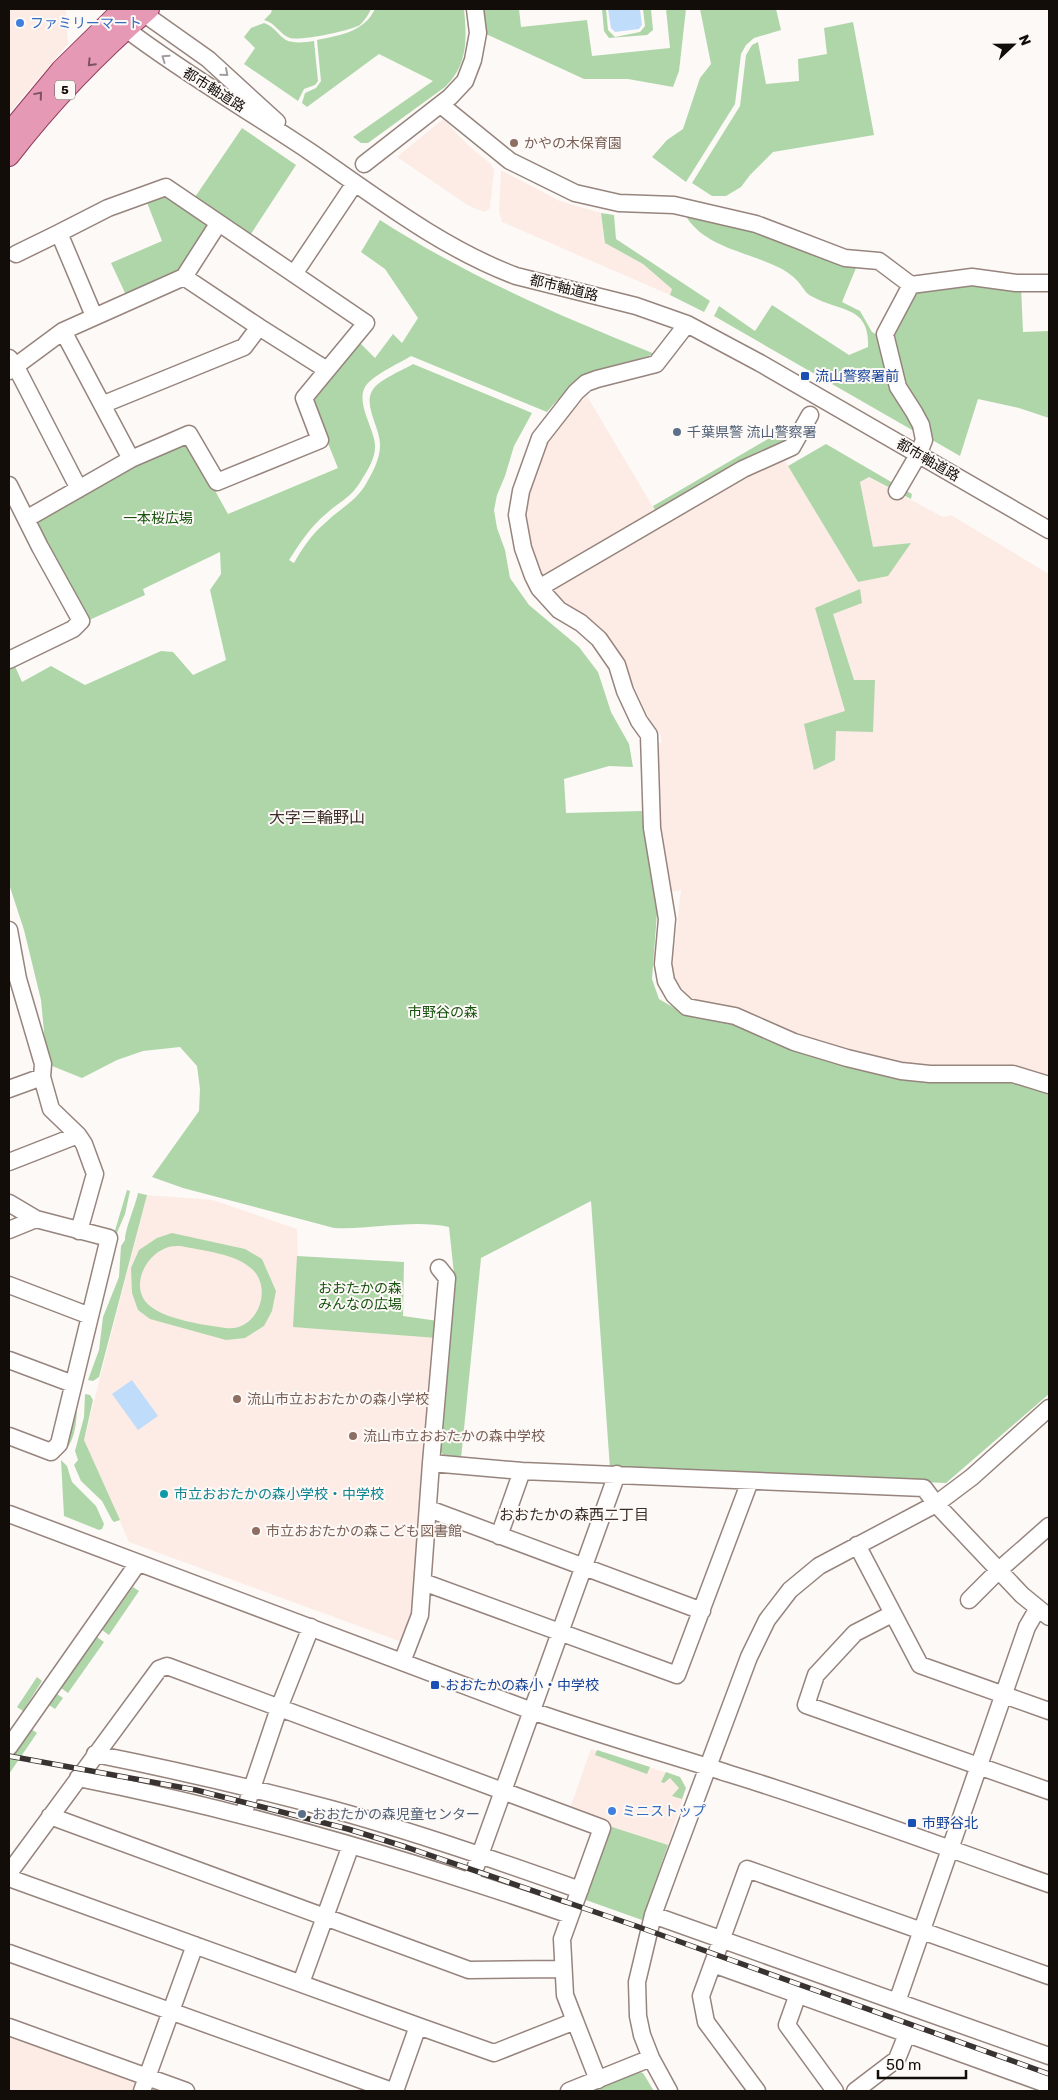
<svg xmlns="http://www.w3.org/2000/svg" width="1058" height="2100" font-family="Rubik,'Noto Sans JP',sans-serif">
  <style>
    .built { fill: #fdece5 }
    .green { fill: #aed6a9; fill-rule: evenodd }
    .water { fill: #bfdcfa }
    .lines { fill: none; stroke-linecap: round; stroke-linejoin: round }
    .minor-casing { stroke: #96847d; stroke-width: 19 }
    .major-casing { stroke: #903c59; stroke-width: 22 }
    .minor { stroke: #fff; stroke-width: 16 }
    .major { stroke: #e599b5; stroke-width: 20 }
    .rail-casing { stroke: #383330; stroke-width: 5.5 }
    .rail { stroke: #fdf9f7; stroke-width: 4; stroke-dasharray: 11; stroke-linecap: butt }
    .oneway { stroke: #a19e9d }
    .oneway2 { stroke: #7c5360 }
    .shop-dot { fill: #3f7fe0; stroke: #fdf9f7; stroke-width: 2 }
    .education-dot { fill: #8d6e63; stroke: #fdf9f7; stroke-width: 2 }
    .transit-dot { fill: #1a4fb4; stroke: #fdf9f7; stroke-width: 2 }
    .service-dot { fill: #5c6f8a; stroke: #fdf9f7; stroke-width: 2 }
    .culture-dot { fill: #0f9aa8; stroke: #fdf9f7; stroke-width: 2 }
    .labels { text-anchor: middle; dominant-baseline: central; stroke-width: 4; stroke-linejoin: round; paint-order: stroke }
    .shield { fill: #fdf9f7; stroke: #595451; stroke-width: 1 }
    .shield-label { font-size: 12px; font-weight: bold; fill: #130d0a }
    .shop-label { font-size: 14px; fill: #366cbe; stroke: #fdf9f7; text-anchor: start }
    .street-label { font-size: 14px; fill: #130d0a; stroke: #fdf9f7 }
    .education-label { font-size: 14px; fill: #785e54; stroke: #fdf9f7; text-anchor: start }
    .transit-label { font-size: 14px; fill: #164399; stroke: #fdf9f7; text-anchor: start }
    .service-label { font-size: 14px; fill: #4e5e75; stroke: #fdf9f7; text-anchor: start }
    .park-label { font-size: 14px; fill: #15520c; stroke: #fdf9f7 }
    .culture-label { font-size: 14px; fill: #0d838f; stroke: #fdf9f7; text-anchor: start }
    .neighbourhood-label { font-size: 15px; fill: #3c2e28; stroke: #fdf9f7 }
    .quarter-label { font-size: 16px; fill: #3c2e28; stroke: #fdf9f7 }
  </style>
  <rect width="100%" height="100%" fill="#fdf9f7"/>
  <path class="built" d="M9,9H66L68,44L9,113Z
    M443,119L470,147L491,164L494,170L490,208L485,212L469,206L397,157Z
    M501,170L560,201L601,213L605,243L643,264L672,289L670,295L502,222L499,212Z
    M587,396L656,512L547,577L540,576L534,559L532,545L523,518L530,488L547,441L564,419Z
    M784,459L858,582L910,543L873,548L860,482L868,477L943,517L951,515L1049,574V1080L927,1069L815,1043L686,1001L673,984L672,969L681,890L671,892L667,890L660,846L655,745L662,742L660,734L650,721L623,662L582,617L554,592L556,587L743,477Z
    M147,1195L213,1200L297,1229L298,1262L437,1338L415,1608L402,1642L129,1542L84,1440Z
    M591,1749L680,1777L686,1788L668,1845L609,1826L569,1811Z
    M9,2033L137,2079V2091H9Z"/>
  <path class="green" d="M272,9H371C369,14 364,21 360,25C350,31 300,41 290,38C279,34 276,23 264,20L271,13Z
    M375,9H464C467,39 468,65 445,87L368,143H361L353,137L433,81L379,54L307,107L302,103L305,93L316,88L321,81L317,40C341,35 364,32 375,9Z
    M483,9H519L521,27L587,20L592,56L670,48L666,9H686L679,71L673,87L628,79H584L486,34Z
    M602,9H606L608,30L615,37L640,32L645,26L643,9H651L653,30L647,35L609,38L604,31Z
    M700,9H776L781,30L754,38L746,45L741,54L735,104L686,182L652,157L667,140L683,129L700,78L711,64Z
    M853,22L874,135L773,152L750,175L741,187L726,196H712L692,183L740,106L746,55L752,45L758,42L766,84L799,81L798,59L827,54L824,28Z
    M264,23C274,26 278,35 286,40C294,44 306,42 314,41L318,81L315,85L304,89L298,101L244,64L255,48L244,37L251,28Z
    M242,128L296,165L249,237L193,200Z
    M165,193L208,223L209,229L183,268L126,295L111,263L162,241L146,200Z
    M601,213L614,215L616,239L710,301L704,312L670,295L672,289L643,264L605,243Z
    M693,216L739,228L852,264L856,268L842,302L860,311L872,332L883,338L919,434L714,316L719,306L755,331L772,305L849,355L868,347C870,306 841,312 813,297C806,294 805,290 800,284C796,278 786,271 780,268C749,252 707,248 687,218Z
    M380,220C467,276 560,316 655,354C609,368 579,373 547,412L411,356C398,364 381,371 369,382C351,399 376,429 375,447C375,458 368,470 362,479C352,497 342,500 327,513C311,526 300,543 289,560L294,563C302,549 311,535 324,524C339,509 357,501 367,482C373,472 380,458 380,446C381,428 361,404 374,388C381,379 403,370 413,364L532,413L514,446L505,476L497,495L494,510L497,528L505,550L510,578L529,605L579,647L598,672L611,712L629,744L633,767L609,766L564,779L566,813L642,811L657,913L652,979L659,999L688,1016L728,1022L749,1028L792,1048L1012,1082L1049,1094V1394L946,1483L610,1469L591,1201L481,1258L461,1459L445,1458L437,1445L454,1274L449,1227C412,1219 372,1230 334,1228L183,1188L152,1177L199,1111L200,1089L197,1066L180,1047L143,1051L117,1060L82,1078L47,1064L41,1000L24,930L9,884V666L14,664L22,682L51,666L85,685L161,651L173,652L193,675L226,660L210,590L221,574L220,552L143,589L145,595L87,621L35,525L37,519L133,466L183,441L189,444L228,514L338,468L312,404V395L359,342L375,358L393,334L402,343L418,318L385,269L361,252Z
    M960,283L1021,287L1023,332L1049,331V418L1019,408L978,399L960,456L927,437L901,387L888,343L915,291L934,290Z
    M792,425V430L785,442L656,512L653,506Z
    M826,444L912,494L911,499L869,477L860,482L873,547L911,543L888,576L858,582L788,466Z
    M860,589L862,603L833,614L854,680H875L873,732L836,731L835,760L814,770L804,724L845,711L815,608Z
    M127,1190L130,1191L125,1214L116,1235L114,1234Z
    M138,1193L147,1195L99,1377L93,1381L88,1380L99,1350L103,1317L119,1277L121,1246L125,1240C125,1229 135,1207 138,1193Z
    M172,1233L245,1249L262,1259L276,1291L272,1311L264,1326L245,1338L226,1340L150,1319L138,1310L132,1293L131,1268L139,1250L157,1238ZM181,1246C203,1251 234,1253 252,1269C274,1290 256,1332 226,1328C205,1325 167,1320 150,1306C129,1289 144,1256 166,1248C170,1246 176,1246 181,1246Z
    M297,1256L404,1262L403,1316L438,1321L437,1338L293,1327Z
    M77,1393C77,1413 78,1439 63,1453L61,1452Z
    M85,1394L90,1395L93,1400L84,1440L120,1520L114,1522L112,1520L102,1501L81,1481L74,1465L78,1460L75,1451L84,1417Z
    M61,1460L67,1466L72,1482L96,1506L104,1524L102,1529L99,1530L64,1516Z
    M133,1587L139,1591L109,1635L102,1630Z
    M97,1637L104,1642L68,1693L61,1688Z
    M37,1677L42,1681L23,1711L17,1707Z
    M57,1694L63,1698L55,1709L49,1705Z
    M31,1729L37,1733L9,1774V1760Z
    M597,1750L650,1767L647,1774L595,1755Z
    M666,1772L680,1777L686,1788L682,1799L672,1796L679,1788L670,1778L664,1783L661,1782Z
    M609,1826L668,1845L642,1920L583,1899Z
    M636,2071L643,2073L654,2091H585Z"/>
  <path class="water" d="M608,9H640L642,25L639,29L615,32L611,28Z
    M132,1380L158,1416L138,1430L112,1394Z"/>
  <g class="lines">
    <g class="minor-casing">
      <path id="minor" d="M143,13L208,59L277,122
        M126,29C185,74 248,110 309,151C375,196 441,248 516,276L636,306L687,324L760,363L1049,530
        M441,105L510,161L575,193L619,203L674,205L756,224L845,258L879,261L911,285L972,277L1016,283H1049
        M364,164L450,97L465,81L473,60L478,33L475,9
        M16,254L59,233
        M294,274L355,183
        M184,277L259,327L327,370
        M687,324L656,364L597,379L586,383L576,392L540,438L521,491L517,515L523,548L533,576L539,588L559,610L581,623L599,639L617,665L625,691L639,721L649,735L652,828L667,919L663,964L666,981L674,995L687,1007L735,1016L794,1042L847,1058L901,1071L930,1074H1013L1049,1085
        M63,331L131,459
        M9,358L15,365L79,489
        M9,371L63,331L184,277L218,224
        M104,404L244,347L259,327
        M9,485L40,547L81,621L73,629L9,660
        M897,491L918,455L924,440L921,425L914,412L898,387L885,334L911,285
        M26,519L131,459L189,434L217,482L320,440L304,398L366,323L166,187L108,208L59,233L94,316
        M539,588L743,469L792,447L810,415
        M9,930L18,979L43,1064L42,1077L9,1089
        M78,1135L84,1144L95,1174L79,1231
        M9,1162L78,1135L51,1109L42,1077
        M9,1203L36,1219L109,1238L59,1444L51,1452L9,1436
        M9,1230L36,1219
        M439,1268L447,1278L431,1463L522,1471L924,1488L936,1504L1022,1595L1049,1617
        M9,1285L90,1316
        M9,1360L73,1384
        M429,1509L702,1611
        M9,1514L532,1711C597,1734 664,1753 730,1774C838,1807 943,1847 1049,1884
        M499,1536L522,1471
        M857,1545L920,1665L1049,1711
        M423,1582L677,1675L750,1481
        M969,1600L999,1570L1049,1526
        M892,1614L855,1633L816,1675L806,1705L1049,1791
        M402,1662L420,1615L431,1463
        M9,1747L138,1563
        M95,1754C175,1770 253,1788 331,1809C415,1832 498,1861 580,1890
        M78,1778C245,1811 409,1859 570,1915
        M243,1815L279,1708L311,1627
        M50,1816L469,1970L563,1969
        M9,1873L159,1669L167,1666L602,1828L562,1939L565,1995L575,2021
        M9,1878L418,2026
        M471,1880L617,1474
        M653,1915L1049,2056
        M9,1953L392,2091
        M713,1964L1049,2085
        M301,1983L351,1845
        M798,1994L787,2025L835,2091
        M897,2002L1027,1627L1038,1608
        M9,2027L186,2091
        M142,2091L195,1945
        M395,2091L418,2026L494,2053L575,2021L598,2080
        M569,2091L651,2058
        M669,2091L651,2058L642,2035L638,2016L637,1982L653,1915L672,1863L749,1657L767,1620L790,1590L819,1566L936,1504L972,1477L1049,1408
        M757,2091L706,2022L701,1996L747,1869L1049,1976
        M855,2091L897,2059L907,2034"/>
    </g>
    <g class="major-casing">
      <path id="major" d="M9,133L61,70L123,9
        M9,156C50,103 98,53 149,9"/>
    </g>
    <use href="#minor" class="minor"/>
    <use href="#major" class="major"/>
    <g class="rail-casing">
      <path id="rail" d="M9,1756L196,1790L348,1829L406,1847L636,1926L1049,2074"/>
    </g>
    <use href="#rail" class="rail"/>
  </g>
  <defs><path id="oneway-chevron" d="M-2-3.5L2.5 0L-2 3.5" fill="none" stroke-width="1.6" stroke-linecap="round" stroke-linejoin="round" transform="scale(1.25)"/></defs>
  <g class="oneway">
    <use href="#oneway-chevron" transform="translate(165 58) rotate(-145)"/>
    <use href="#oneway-chevron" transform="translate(225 73) rotate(41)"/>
  </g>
  <g class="oneway2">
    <use href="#oneway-chevron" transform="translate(91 63) rotate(134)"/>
    <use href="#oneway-chevron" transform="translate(39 95) rotate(-50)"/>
  </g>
  <g class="shop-dot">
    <circle cx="20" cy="23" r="5"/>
    <circle cx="612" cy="1811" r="5"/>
  </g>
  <g class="education-dot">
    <circle cx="514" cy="143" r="5"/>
    <circle cx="237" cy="1399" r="5"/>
    <circle cx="353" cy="1436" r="5"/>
    <circle cx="256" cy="1531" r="5"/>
  </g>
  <g class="transit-dot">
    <rect x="800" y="371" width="10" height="10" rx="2.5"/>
    <rect x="430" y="1680" width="10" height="10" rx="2.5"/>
    <rect x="907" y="1818" width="10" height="10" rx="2.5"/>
  </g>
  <g class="service-dot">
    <circle cx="677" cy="432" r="5"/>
    <circle cx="302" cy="1814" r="5"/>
  </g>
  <circle class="culture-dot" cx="164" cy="1494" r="5"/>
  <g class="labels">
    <rect class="shield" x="55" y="80.5" width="20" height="19" rx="4"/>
    <g class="shield-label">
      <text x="65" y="90">5</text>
    </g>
    <g class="shop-label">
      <text x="30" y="23">ファミリーマート</text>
      <text x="622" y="1811">ミニストップ</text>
    </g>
    <g class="street-label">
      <text transform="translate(214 90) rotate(32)">都市軸道路</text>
      <text transform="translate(564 288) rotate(14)">都市軸道路</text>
      <text transform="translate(928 460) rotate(30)">都市軸道路</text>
    </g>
    <g class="education-label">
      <text x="524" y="143">かやの木保育園</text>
      <text x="247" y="1399">流山市立おおたかの森小学校</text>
      <text x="363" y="1436">流山市立おおたかの森中学校</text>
      <text x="266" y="1531">市立おおたかの森こども図書館</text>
    </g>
    <g class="transit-label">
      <text x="815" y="376">流山警察署前</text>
      <text x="445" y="1685">おおたかの森小・中学校</text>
      <text x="922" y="1823">市野谷北</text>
    </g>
    <g class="service-label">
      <text x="687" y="432">千葉県警 流山警察署</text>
      <text x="312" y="1814">おおたかの森児童センター</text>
    </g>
    <g class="park-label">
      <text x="158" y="518">一本桜広場</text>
      <text x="443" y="1012">市野谷の森</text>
      <text x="360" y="1288">おおたかの森<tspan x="360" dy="16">みんなの広場</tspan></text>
    </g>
    <g class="culture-label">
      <text x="174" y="1494">市立おおたかの森小学校・中学校</text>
    </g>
    <g class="neighbourhood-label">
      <text x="574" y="1515">おおたかの森西二丁目</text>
    </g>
    <g class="quarter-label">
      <text x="317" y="817">大字三輪野山</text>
    </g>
  </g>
  <rect width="1058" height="2100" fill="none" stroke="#130d0a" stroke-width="20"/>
  <g transform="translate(1013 45) rotate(68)" stroke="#fdf9f7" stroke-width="4" paint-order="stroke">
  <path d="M0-4L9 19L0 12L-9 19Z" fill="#130d0a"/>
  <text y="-8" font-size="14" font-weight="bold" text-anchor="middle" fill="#130d0a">N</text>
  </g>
  <path d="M878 2070v8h88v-8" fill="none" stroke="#130d0a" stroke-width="2.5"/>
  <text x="886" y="2070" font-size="15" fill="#130d0a" stroke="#fdf9f7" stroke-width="4" paint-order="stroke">50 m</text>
</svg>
